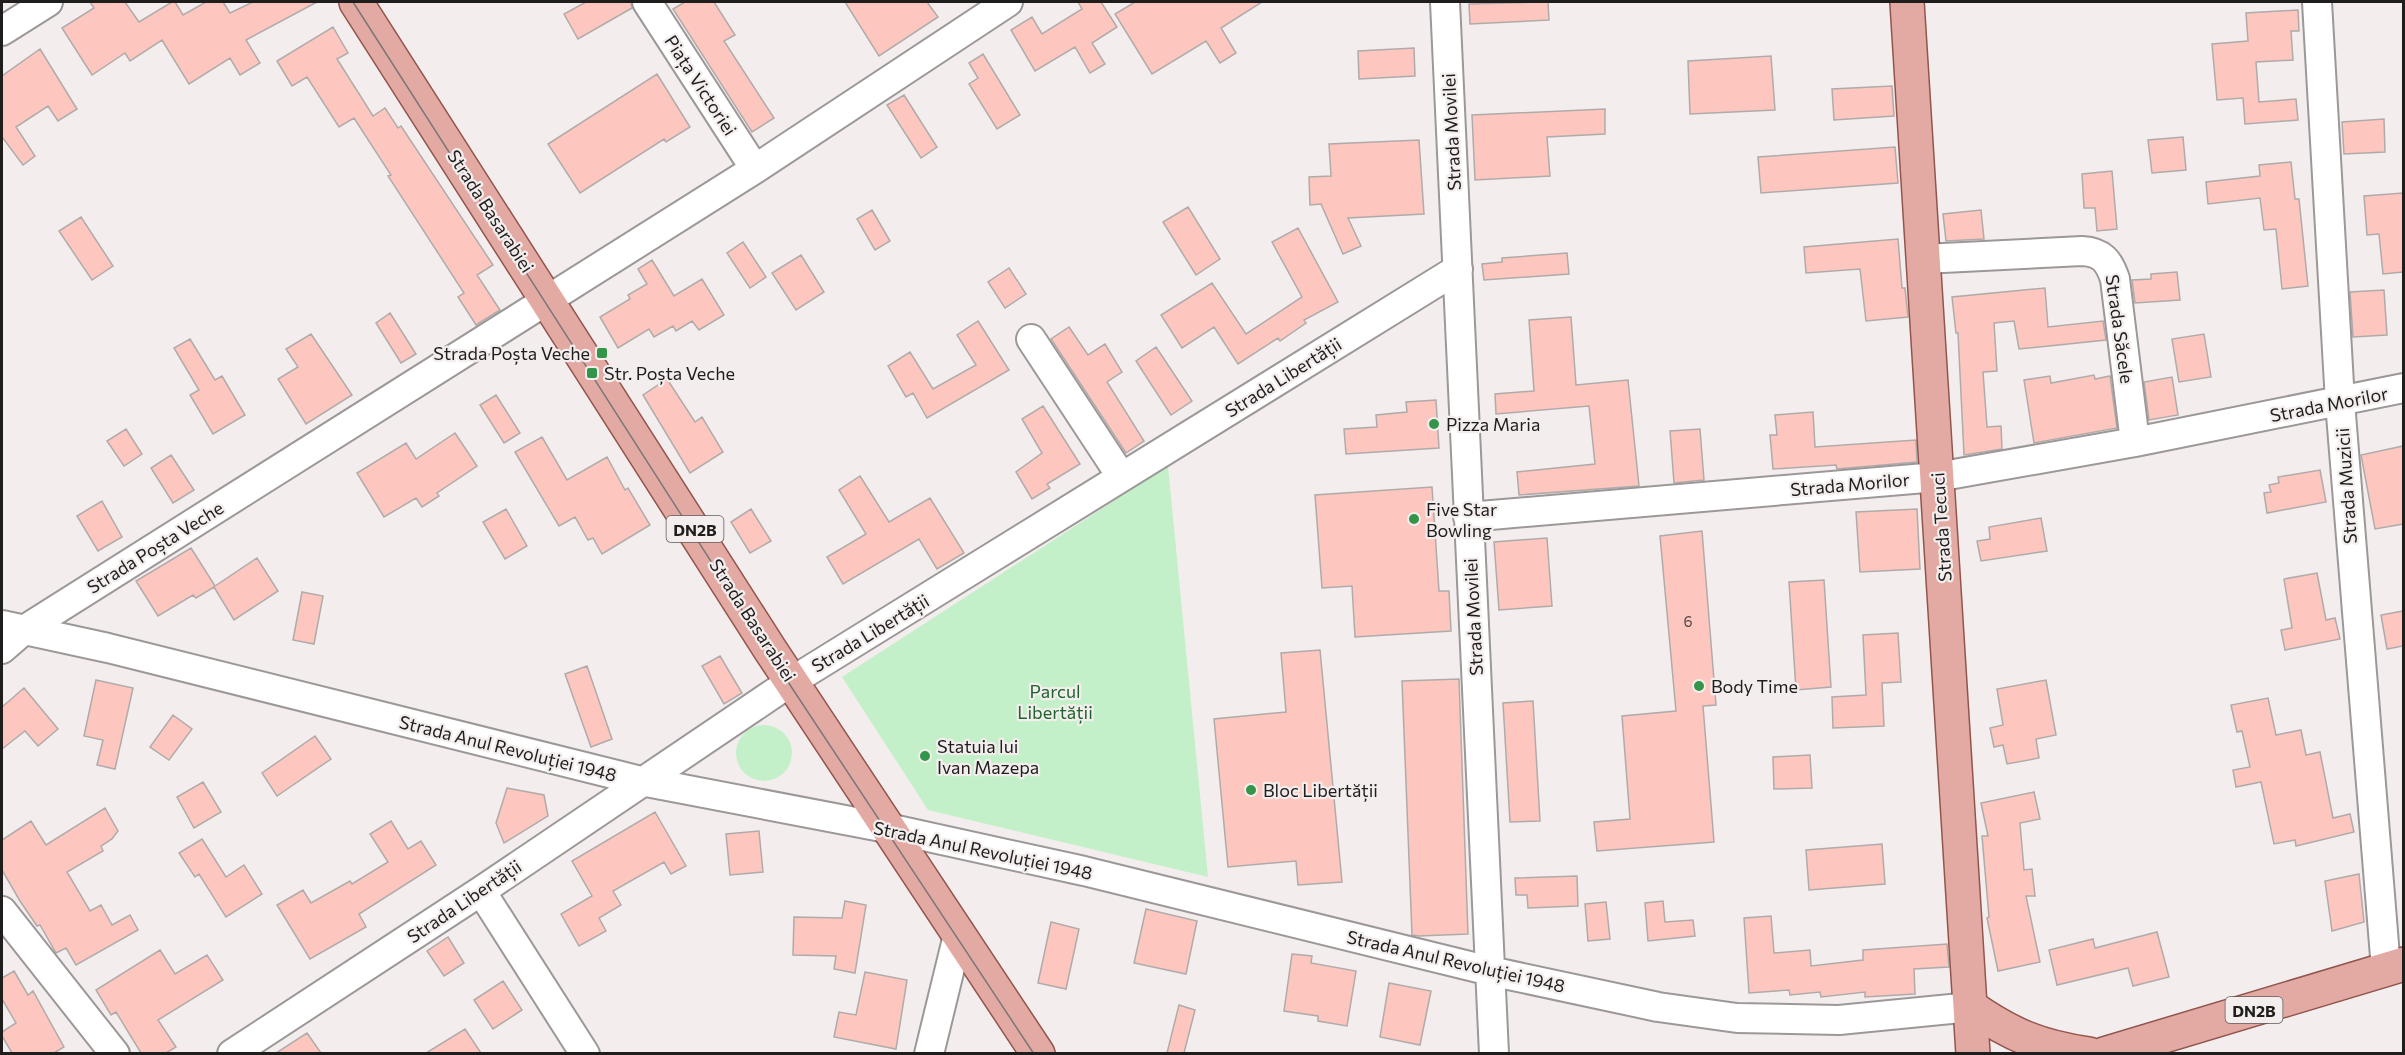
<svg xmlns="http://www.w3.org/2000/svg" width="2405" height="1055" font-family="Commissioner,sans-serif">
  <style>
    .green { fill: #c3f0c8 }
    .building { fill: #fdc6be; stroke: #b0abaa; stroke-width: 1.5 }
    .lines { fill: none; stroke-linecap: round; stroke-linejoin: round }
    .minor-casing { stroke: #9d9898; stroke-width: 32 }
    .major-casing { stroke: #92554e; stroke-width: 36 }
    .minor { stroke: #fff; stroke-width: 28 }
    .major { stroke: #e3aaa4; stroke-width: 33 }
    .tram { stroke: #7a7776; stroke-width: 1.5 }
    .poi-dot { fill: #339549; stroke: #f3eeed; stroke-width: 2 }
    .labels { text-anchor: middle; dominant-baseline: central; stroke-width: 4.5; stroke-linejoin: round; paint-order: stroke }
    .number-label { font-size: 15px; fill: #564845 }
    .shield { fill: #f3eeed; stroke: #5f5c5b; stroke-width: 1.5 }
    .shield-label { font-size: 16px; font-weight: bold; fill: #1f1e1d }
    .street-label { font-size: 18px; fill: #1f1e1d; stroke: #f3eeed }
    .poi-label { font-size: 18px; fill: #1f1e1d; stroke: #f3eeed; text-anchor: start }
    .park-label { font-size: 18px; fill: #1e642e; stroke: #f3eeed }
  </style>
  <rect width="100%" height="100%" fill="#f3eeed"/>
  <path class="green" d="M1168,466L1208,877L928,810L842,677Z
    M736 753a28 28 0 1 1 56 0a28 28 0 1 1-56 0Z"/>
  <path class="building" d="M90,2H125L139,22L172,2H175L183,15L206,2H223L230,13L253,2H317L246,40L260,63L240,75L230,58L189,84L162,40L130,61L125,53L92,75L62,28L94,8Z
    M586,2H631L632,8L578,39L564,14Z
    M685,2H714L735,35L724,41L774,118L752,132L673,9Z
    M845,2H927L938,17L879,56Z
    M1078,2H1101L1117,27L1092,43L1105,64L1090,73L1075,47L1035,71L1011,30L1032,17L1042,34L1082,9Z
    M1135,2H1262L1221,28L1236,53L1220,63L1206,41L1152,74L1115,14Z
    M1548,2L1549,20L1470,24L1469,4Z
    M2298,10L2299,31H2291L2293,60L2256,62L2259,102L2296,99L2298,120L2245,124L2243,98L2217,100L2212,44L2248,41L2246,13Z
    M333,27L348,53L337,59L373,116L385,108L398,128L401,126L493,265L477,275L500,310L476,325L458,297L464,293L388,176L391,175L354,118L339,127L307,77L292,86L277,61Z
    M1414,48L1415,76L1359,79L1358,51Z
    M40,49L77,109L58,121L48,106L16,127L35,156L23,165L2,137V76Z
    M983,54L1020,115L997,129L969,84L978,78L969,63Z
    M1771,56L1775,110L1690,114L1688,61Z
    M657,74L690,127L666,142L664,139L580,193L548,144Z
    M1892,86L1894,116L1834,120L1832,89Z
    M904,95L937,147L921,158L887,105Z
    M1605,109V134L1547,137L1550,176L1475,180L1472,115Z
    M2384,119L2385,152L2344,154L2342,122Z
    M2183,137L2186,170L2152,173L2148,140Z
    M1419,140L1424,214L1348,218L1361,246L1343,254L1321,204L1310,205L1309,177L1331,176L1329,144Z
    M1895,147L1898,183L1761,193L1758,157Z
    M2291,162L2295,199H2299L2308,286L2282,289L2276,229L2264,230L2260,198L2208,204L2206,182L2260,176L2259,165Z
    M2112,171L2117,229L2097,231L2095,208H2084L2082,174Z
    M2403,193V272L2383,274L2379,234L2367,235L2364,196Z
    M1188,207L1220,259L1196,275L1163,222Z
    M872,210L890,241L875,250L857,219Z
    M1981,210L1984,239L1946,241L1943,214Z
    M81,217L113,266L92,280L59,231Z
    M1298,228L1338,302L1304,320L1306,323L1280,341L1278,338L1238,364L1214,327L1182,348L1161,315L1212,283L1246,334L1302,297L1272,242Z
    M1898,239L1902,288H1905L1908,317L1866,321L1860,269L1806,273L1804,247Z
    M743,242L766,277L750,288L727,253Z
    M1567,253L1569,274L1484,280L1482,264L1502,262V258Z
    M801,255L824,292L796,310L772,273Z
    M652,260L674,296L702,279L724,315L699,330L692,321L676,331L673,326L654,337L649,329L618,348L600,317L630,299L628,295L647,284L638,269Z
    M1009,268L1026,294L1005,308L988,282Z
    M2177,272L2180,300L2135,303L2132,280L2151,279V274Z
    M2045,288L2048,327L2103,321L2106,340L2019,349L2014,321L1994,323L1997,371L1983,372L1987,427L2001,426L2002,449L1964,455L1958,333H1956L1952,297Z
    M2384,290L2387,335L2353,337L2350,292Z
    M390,313L416,354L401,363L376,323Z
    M1571,317L1576,385L1628,380L1639,486L1519,495L1517,472L1595,464L1589,406L1496,414L1495,394L1534,391L1529,320Z
    M978,321L1009,370L927,418L913,393L906,397L888,366L910,352L933,389L976,365L957,335Z
    M1069,327L1088,355L1105,344L1122,372L1107,382L1144,441L1126,453L1051,339Z
    M311,334L352,395L306,424L278,379L298,367L286,349Z
    M2204,334L2211,377L2179,382L2172,339Z
    M190,339L215,380L222,376L245,415L213,434L190,395L199,390L174,348Z
    M1156,347L1192,401L1171,415L1136,361Z
    M2094,375L2095,379L2110,376L2117,428L2034,443L2024,380L2050,376L2051,383Z
    M2172,377L2178,415L2149,420L2144,382Z
    M667,379L695,422L702,417L723,452L690,473L643,395Z
    M496,395L520,433L504,443L480,405Z
    M1436,400L1439,448L1346,454L1344,429L1377,427L1376,415L1407,412L1406,402Z
    M1043,406L1080,464L1047,484L1050,488L1032,499L1016,472L1042,453L1022,419Z
    M1813,412L1815,447L1916,440L1917,462L1837,469L1836,465L1773,469L1770,435H1777L1775,415Z
    M126,429L142,454L124,466L107,441Z
    M1700,429L1704,480L1674,483L1670,431Z
    M455,433L477,466L437,493L439,496L422,507L416,498L384,517L357,473L406,443L416,459Z
    M542,437L567,480L607,457L625,490L628,488L650,525L602,554L593,538L588,540L575,517L559,526L515,452Z
    M2403,446V524L2375,529L2361,455Z
    M171,455L194,490L173,503L151,468Z
    M2320,470L2326,502L2267,513L2264,493L2271,492L2269,485L2279,483L2278,477Z
    M860,476L889,522L930,498L964,553L937,569L919,539L843,584L827,557L866,534L839,490Z
    M1432,487L1439,591H1449L1451,631L1355,637L1352,586L1322,588L1315,495Z
    M102,501L122,537L98,551L77,516Z
    M506,509L527,546L505,559L483,522Z
    M751,509L771,541L750,553L731,522Z
    M1917,509L1920,569L1860,572L1856,512Z
    M2041,518L2047,551L1981,561L1977,541L1990,539L1989,527Z
    M1702,531L1716,705L1703,706L1714,842L1597,851L1594,822L1630,819L1622,716L1676,711L1660,536Z
    M1547,538L1552,606L1499,610L1494,542Z
    M191,548L215,586L257,558L278,591L234,620L214,587L196,598L193,595L158,616L136,581Z
    M2317,573L2326,620L2335,618L2340,639L2285,650L2281,630L2292,628L2284,579Z
    M1824,580L1831,687L1796,690L1789,582Z
    M302,592L323,596L314,644L293,640Z
    M2403,611V646L2387,649L2381,615Z
    M1898,633L1901,682L1882,683L1884,726L1833,728L1832,697L1866,695L1863,635Z
    M1320,650L1342,882L1298,885L1296,861L1228,867L1214,719L1286,712L1281,653Z
    M720,656L742,693L724,704L702,666Z
    M587,666L612,739L591,747L565,674Z
    M1459,679L1468,934L1419,936L1412,935L1402,681Z
    M96,680L133,688L115,769L97,765L103,740L84,736Z
    M2046,680L2056,735L2036,739L2039,758L2007,764L2003,745L1994,747L1990,728L2003,725L1997,689Z
    M24,688L58,729L38,746L25,731L2,749V707Z
    M2268,698L2276,735L2301,730L2306,755L2320,752L2333,818L2350,814L2354,832L2296,846L2295,840L2274,844L2261,782L2236,787L2233,770L2250,767L2242,731L2237,732L2231,705Z
    M1533,701L1540,821L1510,822L1503,703Z
    M173,715L192,729L169,760L150,747Z
    M315,736L331,759L277,796L262,773Z
    M1810,755L1812,788L1774,789L1773,757Z
    M203,782L221,812L194,828L177,797Z
    M507,788L544,795L548,816L504,843L496,823Z
    M2034,792L2040,819L2020,823L2024,870L2032,869L2035,896H2026L2040,962L1998,971L1987,918L1989,917L1982,836H1988L1981,803Z
    M105,808L118,831L112,839L101,846L103,851L67,872L90,911L101,905L112,925L130,915L138,930L76,965L66,948L56,953L40,925L37,926L20,901L2,870V840L31,821L46,845Z
    M655,812L686,866L671,874L664,862L613,891L621,905L599,918L606,931L579,946L561,914L592,896L572,861Z
    M391,821L408,849L421,841L436,865L359,914L366,927L310,959L277,905L303,890L311,903L350,881L352,884L388,862L370,834Z
    M759,831L763,872L730,875L726,834Z
    M202,839L226,877L244,865L262,894L226,917L199,874L195,877L179,853Z
    M1882,844L1885,884L1809,890L1806,850Z
    M2359,874L2364,922L2332,931L2325,881Z
    M1577,876L1578,906L1528,908L1527,895H1516L1515,878Z
    M845,901L866,905L855,973L834,969L836,956L793,955L794,917L842,918Z
    M1663,901L1665,922L1693,920L1695,936L1648,941L1645,903Z
    M1606,902L1610,939L1588,941L1585,904Z
    M1146,909L1197,921L1186,974L1134,963Z
    M1771,916L1774,953L1810,950L1811,966L1863,960V950L1947,944L1949,967L1914,969L1915,994L1865,997V992L1821,997L1820,992L1790,995L1789,990L1749,993L1744,918Z
    M1051,922L1079,929L1066,989L1038,983Z
    M2157,932L2169,977L2133,986L2128,968L2057,985L2049,950L2093,939L2095,948Z
    M448,937L464,963L444,976L427,951Z
    M160,950L175,974L207,955L223,980L158,1020L176,1047L166,1053H141L116,1012L111,1015L96,990Z
    M1292,954L1312,956L1311,963L1356,971L1347,1026L1318,1021V1016L1284,1011Z
    M14,971L28,995L33,991L64,1047L54,1053H12L2,1036V1032L16,1023L2,999V978Z
    M865,972L907,980L896,1049L834,1037L839,1012L856,1015Z
    M503,981L522,1010L493,1029L474,1000Z
    M1389,983L1431,991L1420,1045L1380,1037Z
    M1179,1005L1195,1010L1184,1053H1167Z
    M465,1029L481,1053H426Z
    M307,1033L321,1053H276Z"/>
  <g class="lines">
    <g class="minor-casing">
      <path id="minor" d="M647,2L755,169
        M1445,2L1494,1054
        M2317,2L2340,402L2386,969
        M2,31L48,2
        M1923,259L2082,251C2102,252 2109,261 2115,279L2135,442
        M1031,339L1121,476
        M1468,517L1937,477L2135,442L2404,388
        M2,625L108,648L641,781L892,829L1084,871L1490,971L1658,1007L1737,1018L1839,1020L1971,1007
        M2,649L24,630L755,169L1008,2
        M481,891L585,1054
        M2,911L115,1054
        M232,1054L481,891L789,683L1458,269
        M929,1054L959,931"/>
    </g>
    <g class="major-casing">
      <path id="major" d="M356,2L771,651L1038,1054
        M1907,2L1973,1054
        M1971,1007C2011,1035 2040,1047 2089,1054
        M2104,1054L2404,964"/>
    </g>
    <use href="#minor" class="minor"/>
    <use href="#major" class="major"/>
    <path class="tram" d="M353,2L792,688L1034,1054"/>
  </g>
  <g class="poi-dot">
    <rect x="596" y="347" width="12" height="12" rx="3"/>
    <rect x="586" y="367" width="12" height="12" rx="3"/>
    <circle cx="1434" cy="424" r="6"/>
    <circle cx="1414" cy="519" r="6"/>
    <circle cx="1699" cy="686" r="6"/>
    <circle cx="925" cy="756" r="6"/>
    <circle cx="1251" cy="790" r="6"/>
  </g>
  <g class="labels">
    <g class="number-label">
      <text x="1688" y="621">6</text>
    </g>
    <g class="shield">
      <rect x="666.5" y="516" width="57" height="26" rx="4.5"/>
      <rect x="2225.5" y="997" width="57" height="26" rx="4.5"/>
    </g>
    <g class="shield-label">
      <text x="695" y="529">DN2B</text>
      <text x="2254" y="1010">DN2B</text>
    </g>
    <g class="street-label">
      <text transform="translate(701 85) rotate(57)">Piața Victoriei</text>
      <text transform="translate(1451 132) rotate(-93)">Strada Movilei</text>
      <text transform="translate(491 211) rotate(57)">Strada Basarabiei</text>
      <text transform="translate(2120 329) rotate(82)">Strada Săcele</text>
      <text transform="translate(1283 377) rotate(-32)">Strada Libertății</text>
      <text transform="translate(2329 404) rotate(-11)">Strada Morilor</text>
      <text transform="translate(1850 484) rotate(-5)">Strada Morilor</text>
      <text transform="translate(2346 486) rotate(-94)">Strada Muzicii</text>
      <text transform="translate(1941 527) rotate(-94)">Strada Tecuci</text>
      <text transform="translate(155 547) rotate(-32)">Strada Poșta Veche</text>
      <text transform="translate(1473 617) rotate(-93)">Strada Movilei</text>
      <text transform="translate(753 620) rotate(57)">Strada Basarabiei</text>
      <text transform="translate(870 633) rotate(-31)">Strada Libertății</text>
      <text transform="translate(508 748) rotate(14)">Strada Anul Revoluției 1948</text>
      <text transform="translate(983 850) rotate(12)">Strada Anul Revoluției 1948</text>
      <text transform="translate(464 901) rotate(-34)">Strada Libertății</text>
      <text transform="translate(1456 961) rotate(13)">Strada Anul Revoluției 1948</text>
    </g>
    <g class="poi-label">
      <text x="590" y="353" text-anchor="end">Strada Poșta Veche</text>
      <text x="604" y="373">Str. Poșta Veche</text>
      <text x="1446" y="424">Pizza Maria</text>
      <text x="1426" y="509">Five Star<tspan x="1426" dy="21">Bowling</tspan></text>
      <text x="1711" y="686">Body Time</text>
      <text x="937" y="746">Statuia lui<tspan x="937" dy="21">Ivan Mazepa</tspan></text>
      <text x="1263" y="790">Bloc Libertății</text>
    </g>
    <g class="park-label">
      <text x="1055" y="691">Parcul<tspan x="1055" dy="21">Libertății</tspan></text>
    </g>
  </g>
  <rect width="2405" height="1055" fill="none" stroke="#1f1e1d" stroke-width="6"/>
</svg>
